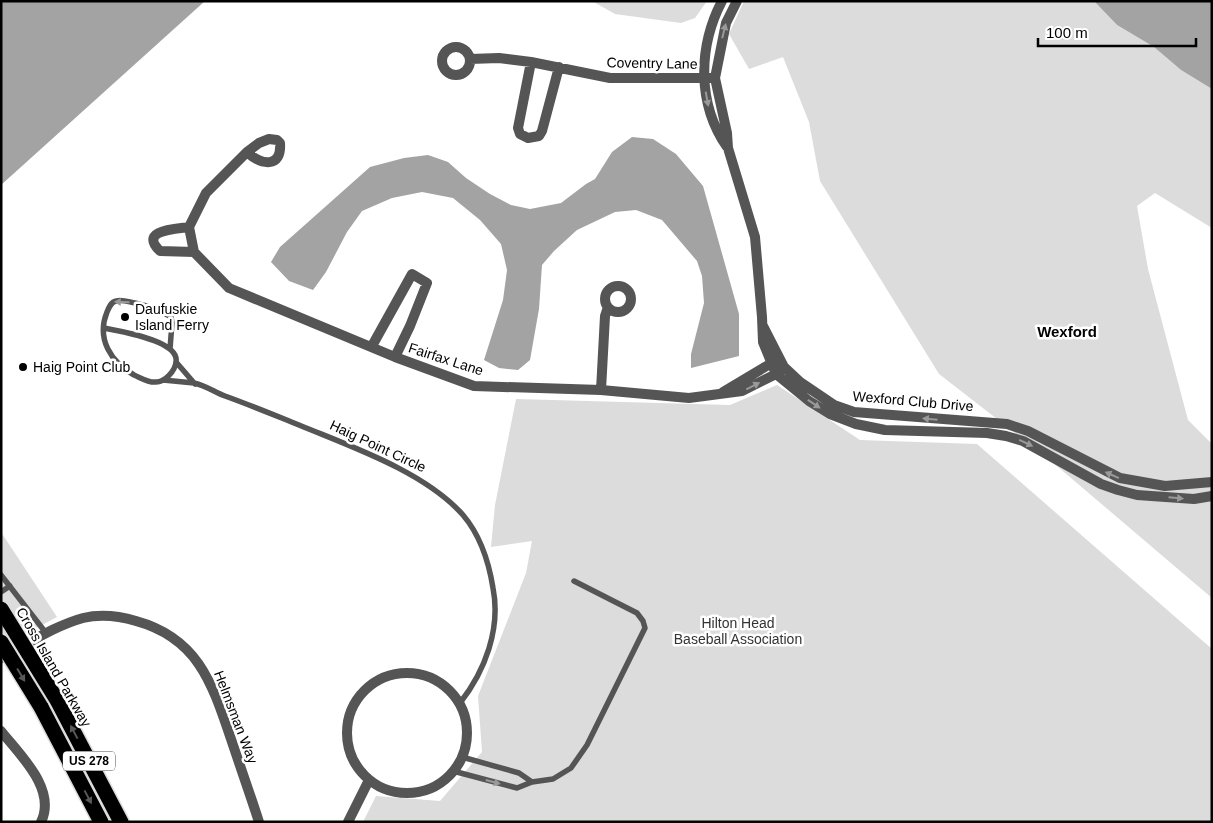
<svg xmlns="http://www.w3.org/2000/svg" width="1213" height="823" font-family="Helvetica,sans-serif">
  <style>
    .green { fill: #dcdcdc }
    .water { fill: #a3a3a3 }
    .lines { fill: none; stroke-linecap: round; stroke-linejoin: round }
    .motorway-casing { stroke: #dbdbdb; stroke-width: 18 }
    .service { stroke: #555; stroke-width: 5.5 }
    .minor { stroke: #555; stroke-width: 10 }
    .motorway { stroke: #000; stroke-width: 15 }
    .motorway-bridge-casing { stroke: #dbdbdb; stroke-width: 18; stroke-linecap: butt }
    .motorway-bridge { stroke: #000; stroke-width: 15 }
    .oneway { fill: #999 }
    .oneway2 { fill: #595959 }
    .poi-dot { fill: #000; stroke: #fff; stroke-width: 2 }
    .labels { text-anchor: middle; dominant-baseline: central; stroke-width: 5; stroke-linejoin: round; paint-order: stroke }
    .shield { fill: #fff; stroke: #4c4c4c; stroke-width: 1 }
    .shield-label { font-size: 12px; font-weight: bold; fill: #000 }
    .street-label { font-size: 14px; fill: #000; stroke: #fff }
    .poi-label { font-size: 14px; fill: #000; stroke: #fff; text-anchor: start }
    .park-label { font-size: 14px; fill: #333; stroke: #fff }
    .neighbourhood-label { font-size: 15px; font-weight: bold; fill: #000; stroke: #fff }
  </style>
  <rect width="100%" height="100%" fill="#fff"/>
  <path class="green" d="M592,1H707L695,18L681,23L615,14Z
    M744,1H1094L1117,25L1154,47L1181,70L1212,89V228L1155,193L1137,206L1148,269L1188,420L1212,444V598L1051,461L939,374L820,181L809,122L783,57L749,69L729,34Z
    M777,385L860,440L977,444L1212,649V822H363L376,796L440,801L482,752L478,696L526,573L532,541L491,547L495,505L516,399L730,405Z
    M1,532L57,617L1,647Z"/>
  <path class="water" d="M1,1H205L1,185Z
    M1094,1H1212V89L1181,70L1154,47L1117,25Z
    M632,137L653,139L676,154L703,186L739,314V356L691,368V354L704,303L702,276L697,261L662,220L636,210L615,212L577,230L554,251L542,265L539,309L530,360L518,370L499,368L484,360L503,300L507,270L501,244L480,220L453,198L422,192L392,198L362,211L347,232L326,272L313,290L289,281L271,262L280,247L370,167L404,158L428,155L448,162L466,178L490,194L511,205L530,209L561,203L586,184L595,179L612,152Z"/>
  <g class="lines">
    <g class="motorway-casing">
      <path id="motorway" d="M57,700L121,822
        M41,707L101,822"/>
    </g>
    <path class="service" d="M104,328C118,331 180,340 176,362C175,371 165,382 156,382C149,383 141,378 134,375C111,362 96,339 107,312C109,307 111,302 116,301C122,299 129,302 135,303C148,306 160,310 171,317L172,323L170,349
      M176,362L195,384
      M163,380C173,381 184,382 194,383C204,385 215,392 225,396C250,405 274,415 299,425C352,447 425,472 463,515C480,535 489,563 493,588C501,629 485,671 460,703
      M1,575L46,633
      M1,592L10,586
      M462,757L519,773L532,782
      M453,771L517,788L532,782L553,779L571,768L587,745L645,628L643,621L637,613L574,581"/>
    <path class="minor" d="M722,1C698,47 697,104 727,147
      M737,1L726,23L715,78L727,133L728,148L755,237L762,317L763,342L776,374L809,401L830,414L856,424L885,430L987,433L1006,436L1023,441L1101,484L1118,490L1137,495L1194,499L1212,496
      M442 61a14 14 0 1 1 28 0a14 14 0 1 1-28 0Z
      M470,59L499,58L531,62L610,78H715
      M531,62L518,128L520,134L528,138L539,136L542,131L559,67
      M247,152C261,165 282,169 280,143L277,140L269,139L259,143L247,152L206,193L189,227L194,252L229,288L395,357L474,386L601,390L689,398L742,391L776,374L784,367
      M189,227C176,229 138,230 160,251L194,252
      M605 299a13 13 0 1 1 26 0a13 13 0 1 1-26 0Z
      M763,326L784,367L800,382L834,405L854,412L1007,424L1028,431L1120,478L1165,486L1212,482
      M372,346L412,274L427,283L410,326L395,357
      M601,390L605,316L608,307
      M723,392L775,361
      M1,658C28,644 54,626 83,618C100,614 119,616 136,621C198,638 212,683 231,739C240,766 250,794 259,822
      M347 733a60 60 0 1 1 120 0a60 60 0 1 1-120 0Z
      M1,731C20,755 57,789 41,822
      M348,822L369,780"/>
    <use href="#motorway" class="motorway"/>
    <g class="motorway-bridge-casing">
      <path id="motorway-bridge" d="M1,609L57,700
        M1,642L41,707"/>
    </g>
    <use href="#motorway-bridge" class="motorway-bridge"/>
  </g>
  <defs><path id="oneway-solid" d="M-6-.8H1V-3.2L6.5 0L1 3.2V.8H-6Z" transform="scale(1.25)"/></defs>
  <g class="oneway">
    <use href="#oneway-solid" transform="translate(724 31) rotate(-76)"/>
    <use href="#oneway-solid" transform="translate(707 99) rotate(80)"/>
    <use href="#oneway-solid" transform="translate(122 302) rotate(-179)"/>
    <use href="#oneway-solid" transform="translate(753 386) rotate(-27)"/>
    <use href="#oneway-solid" transform="translate(814 404) rotate(34)"/>
    <use href="#oneway-solid" transform="translate(930 419) rotate(-175)"/>
    <use href="#oneway-solid" transform="translate(1026 443) rotate(25)"/>
    <use href="#oneway-solid" transform="translate(1112 475) rotate(-156)"/>
    <use href="#oneway-solid" transform="translate(1176 498) rotate(5)"/>
    <use href="#oneway-solid" transform="translate(493 782) rotate(15)"/>
  </g>
  <g class="oneway2">
    <use href="#oneway-solid" transform="translate(21 675) rotate(59)"/>
    <use href="#oneway-solid" transform="translate(74 732) rotate(-118)"/>
    <use href="#oneway-solid" transform="translate(88 797) rotate(62)"/>
  </g>
  <g class="poi-dot">
    <circle cx="125" cy="317" r="5"/>
    <circle cx="23" cy="367" r="5"/>
  </g>
  <g class="labels">
    <rect class="shield" x="63" y="751.5" width="52" height="19" rx="4"/>
    <g class="shield-label">
      <text x="89" y="761">US 278</text>
    </g>
    <g class="street-label">
      <text transform="translate(652 63) rotate(1)">Coventry Lane</text>
      <text transform="translate(446 359) rotate(18)">Fairfax Lane</text>
      <text transform="translate(913 401) rotate(5)">Wexford Club Drive</text>
      <text transform="translate(378 446) rotate(25)">Haig Point Circle</text>
      <text transform="translate(54 667) rotate(60)">Cross Island Parkway</text>
      <text transform="translate(236 717) rotate(69)">Helmsman Way</text>
    </g>
    <g class="poi-label">
      <text x="135" y="309">Daufuskie<tspan x="135" dy="16">Island Ferry</tspan></text>
      <text x="33" y="367">Haig Point Club</text>
    </g>
    <g class="park-label">
      <text x="738" y="623">Hilton Head<tspan x="738" dy="16">Baseball Association</tspan></text>
    </g>
    <g class="neighbourhood-label">
      <text x="1067" y="331">Wexford</text>
    </g>
  </g>
  <rect width="1213" height="823" fill="none" stroke="#000000" stroke-width="5"/>
  <path d="M1038 38v8h158v-8" fill="none" stroke="#000000" stroke-width="2.5"/>
  <text x="1046" y="38" font-size="15" fill="#000000" stroke="#ffffff" stroke-width="4" paint-order="stroke">100 m</text>
</svg>
